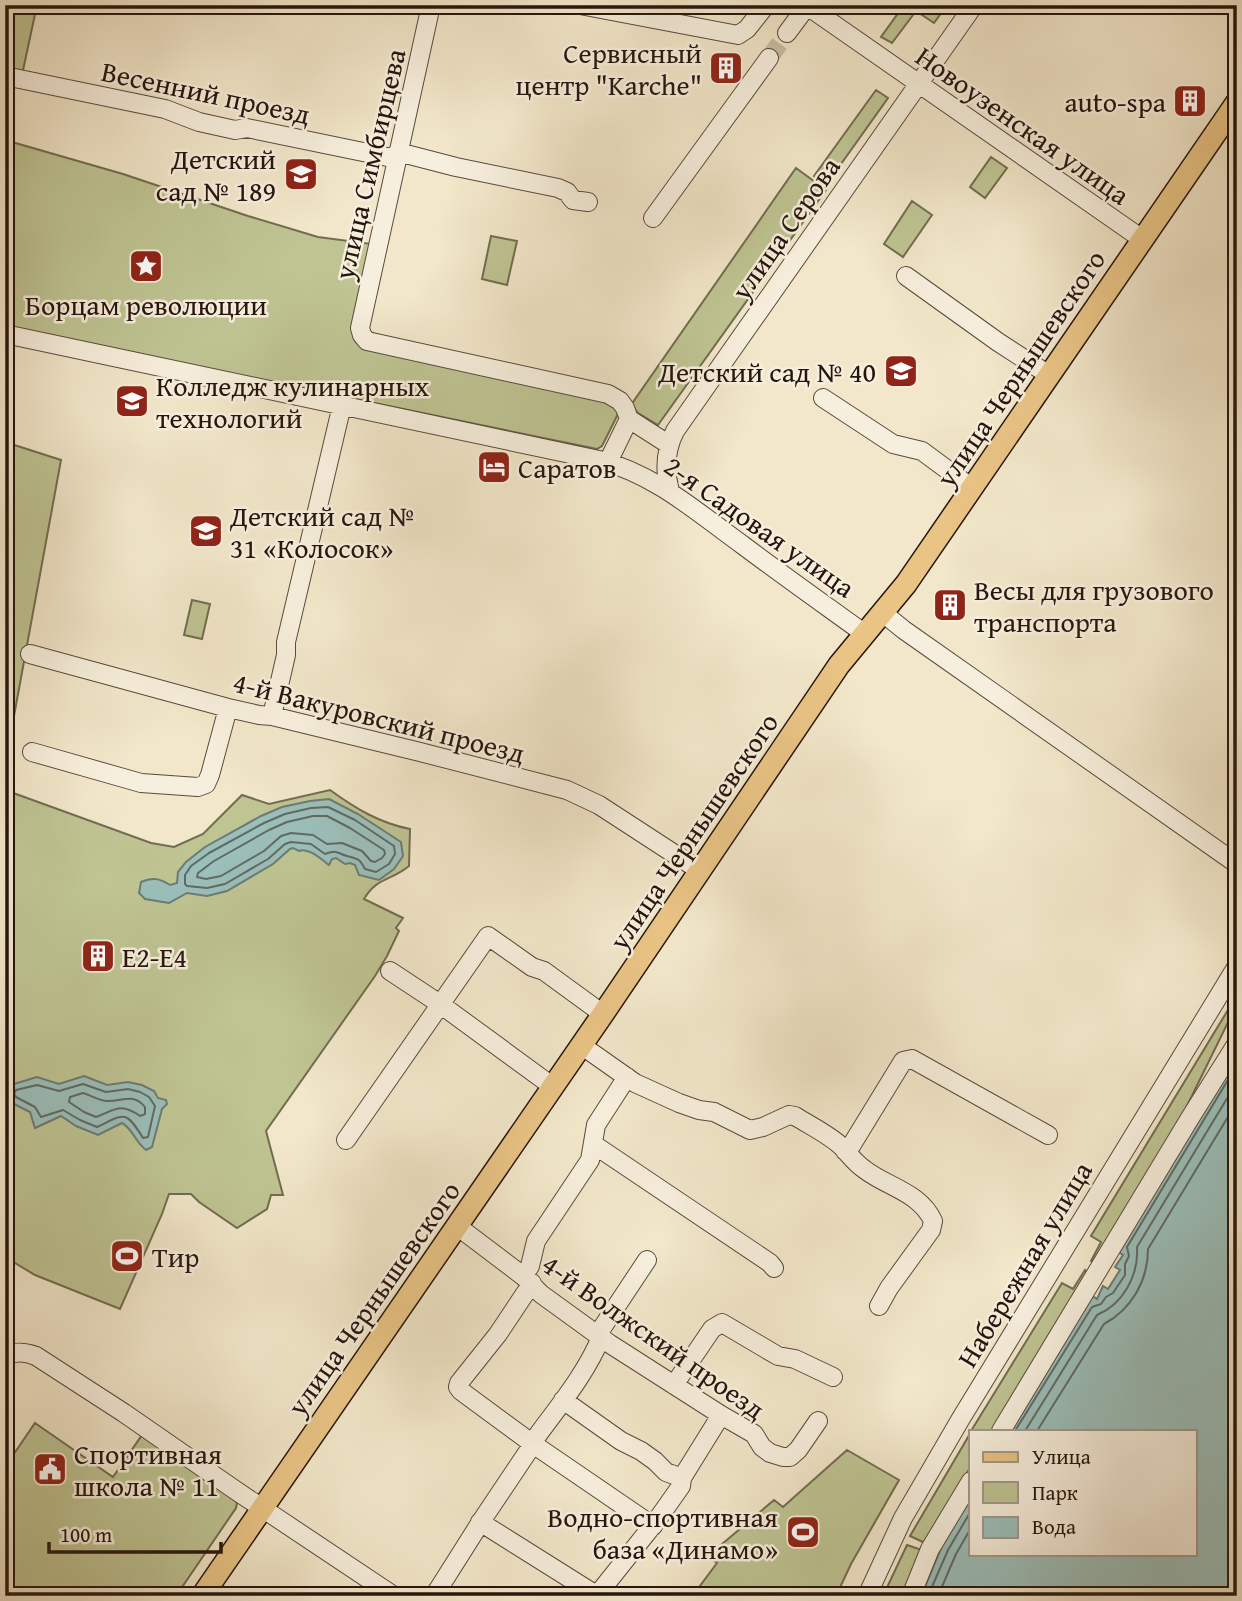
<svg xmlns="http://www.w3.org/2000/svg" width="1242" height="1601" font-family="'Gentium Book Plus',serif">
  <style>
    .green { fill: #bfc493; stroke: #726c50; stroke-width: 2 }
    .water { fill: #9bbfba; stroke: #6c7b75; stroke-width: 2 }
    .lines { fill: none; stroke-linecap: round; stroke-linejoin: round }
    .shore { stroke: #606a64; stroke-width: 2 }
    .minor-tunnel { stroke: #c9bda4; stroke-width: 18; stroke-dasharray: 18 9; stroke-linecap: butt }
    .minor-casing { stroke: #594a3d; stroke-width: 20 }
    .major-casing { stroke: #26150e; stroke-width: 24 }
    .minor { stroke: #f7efdd; stroke-width: 18 }
    .major { stroke: #e9c485; stroke-width: 21 }
    .labels { text-anchor: middle; dominant-baseline: central; stroke-width: 5; stroke-linejoin: round; paint-order: stroke }
    .poi-label { font-size: 28px; fill: #26150e; stroke: #f7efdd; text-anchor: start }
    .street-label { font-size: 28px; fill: #26150e; stroke: #f7efdd }
  </style>
  <rect width="100%" height="100%" fill="#f2e7ca"/>
  <filter id="stains"><feTurbulence type="fractalNoise" baseFrequency=".00286" numOctaves="4"/><feColorMatrix values="0 0 0 0 .2 0 0 0 0 .09 0 0 0 0 .02 0 0 0 .5 -.17"/></filter>
  <radialGradient id="worn" r=".72"><stop offset=".6" stop-color="#630" stop-opacity="0"/><stop offset="1" stop-color="#630" stop-opacity=".3"/></radialGradient>
  <path class="green" d="M5,5H37L22,75L5,71Z
    M904,5H947L934,23L916,11L892,43L881,37Z
    M876,90L888,98L826,185L814,176Z
    M5,140L123,174L248,216L318,237L372,244L354,328L607,400L620,410L602,446L597,449L5,327Z
    M991,157L1007,168L985,198L970,187Z
    M796,168L826,190L658,425L638,413L631,405Z
    M912,201L932,215L903,257L884,244Z
    M491,236L517,241L507,285L482,279Z
    M5,442L61,460L5,765Z
    M192,600L210,604L202,639L184,635Z
    M5,790L151,843L174,847L203,834L242,795L269,804L330,790C355,808 379,823 410,829L409,866C391,881 377,877 364,899L403,918L396,928L399,931L387,956L375,976L266,1131L283,1195H271L267,1209L237,1228L199,1202L191,1194H169L162,1214L120,1309L35,1275L5,1257Z
    M1237,995V1004L1185,1110L1095,1264L1091,1261L1101,1242L1091,1236Z
    M1085,1270L1089,1273L992,1431H971L1062,1283L1073,1289Z
    M35,1423L113,1477L142,1435L234,1499L237,1503L236,1508L176,1596H5V1467Z
    M971,1432V1466L927,1544L910,1536Z
    M847,1450L899,1480L851,1564L836,1596H696L694,1594L717,1563L708,1556L774,1500L783,1507Z
    M907,1545L925,1551L906,1596H883Z"/>
  <path class="water" d="M329,799L358,814L401,842L403,856L394,869L379,880L359,875L355,865L350,863L345,864L336,858L332,859L329,865C321,859 308,847 299,851L293,848L290,849L273,864L227,891L207,896L187,893L169,903L145,899L139,893L141,882C152,877 159,878 170,885L177,883L178,872L186,862L205,847L261,816L282,807L310,801Z
    M1237,1051V1596H921L942,1546L971,1497V1554H1195V1431H1006L1091,1295L1097,1299L1103,1286L1108,1289L1120,1270L1115,1267L1123,1255L1117,1251Z
    M84,1076L107,1085L128,1082L142,1085L154,1091L158,1098L166,1100L167,1104L162,1109L152,1147L146,1150C135,1142 133,1129 122,1123L98,1135L76,1126L61,1116L35,1128L30,1112L10,1102L5,1105V1091L7,1086L37,1077L59,1084Z"/>
  <g class="lines">
    <path class="shore" d="M328,807L355,820L394,846L395,854L389,864L376,872L365,869C359,858 358,859 347,856C336,853 338,849 325,854L311,844L291,842L285,844L268,859L225,884L207,888L187,886L185,884V875L191,866L209,853L264,823L285,814L311,808Z
      M313,816H327L350,828L384,850L385,854L382,858L375,862L371,861L362,851L342,843L327,844L313,835L291,833L281,836L264,851L221,876L206,879L197,877L198,873L214,861L269,830L287,822Z
      M83,1084L106,1092L128,1089L140,1092L149,1097L155,1106L148,1137L143,1138C125,1109 125,1114 97,1127L80,1120L63,1110L41,1117L35,1107L16,1097L14,1094L16,1090L37,1085L59,1091Z
      M83,1093C90,1095 98,1100 106,1101C122,1102 133,1092 145,1107V1114L140,1116C120,1102 115,1110 96,1117L84,1112L69,1102L70,1097Z
      M1015,1431L1092,1307L1101,1304L1106,1297L1113,1293L1125,1275V1264L1129,1256L1127,1247L1237,1065
      M1025,1431L1097,1315C1123,1304 1139,1275 1137,1247L1237,1082
      M1037,1431L1104,1324C1132,1309 1148,1280 1148,1249L1237,1102
      M928,1596L948,1550L971,1511
      M938,1596L956,1554L971,1528"/>
    <path class="minor-tunnel" d="M769,58L787,33"/>
    <g class="minor-casing">
      <path id="minor" d="M431,5L360,328L362,335L367,341L608,394L620,401L625,408L629,419L668,444
        M580,5L738,35L747,29L766,5
        M806,5L1142,239
        M787,33L807,6
        M5,76L165,109L199,122L235,130L247,128L397,159
        M398,152L456,167L558,188L567,192L573,200L588,202
        M653,218L769,58
        M906,276L998,342L1049,375
        M5,334L599,460C655,474 698,513 744,546C784,576 825,605 865,634
        M823,398L893,444L922,451L972,488
        M608,462L629,419
        M670,491C664,470 665,451 675,431L974,5
        M883,613L904,630L1237,864
        M30,654L228,708L259,715L272,716L420,752L567,790L599,805L699,870
        M272,716L286,655V642L342,405
        M32,752L141,783L198,787L206,784L210,775L228,708
        M390,971L440,1004L552,1086
        M581,1045L635,1083L679,1103L699,1110L714,1112L750,1130L763,1127L789,1115L795,1116C809,1125 828,1134 841,1146C849,1154 854,1162 864,1169C887,1187 920,1192 933,1221L931,1230L889,1288L879,1306
        M346,1140L488,936L532,967L544,971L603,1014
        M593,1144L770,1263L774,1268
        M845,1151L851,1146L903,1061L912,1059L1048,1135
        M457,1226L523,1276L541,1294L610,1344L721,1415L754,1434L762,1447L770,1453L783,1457H790L798,1450L818,1421
        M523,1276L530,1266L536,1241L590,1160L596,1125L627,1077
        M532,1283L498,1334L459,1383L458,1387L461,1391L533,1444L653,1526
        M598,1334L647,1260
        M5,1356C16,1351 25,1352 36,1356L124,1413L238,1492L394,1596
        M674,1385L712,1329L722,1323L778,1356L795,1359L833,1377
        M563,1400L621,1441L641,1451L655,1461L666,1472L682,1478
        M1001,1431L1190,1118L1237,1043
        M480,1522L593,1593L598,1594L657,1520L681,1486L682,1478L685,1473L721,1415
        M434,1596L484,1517L533,1444L537,1436C559,1406 587,1372 601,1337
        M867,1596L903,1518L960,1420L1237,966
        M911,1596L930,1549L971,1481"/>
    </g>
    <g class="major-casing">
      <path id="major" d="M202,1596L603,1014L839,665L906,584L1237,102"/>
    </g>
    <use href="#minor" class="minor"/>
    <use href="#major" class="major"/>
  </g>
  <defs>
    <g id="building-square" transform="scale(1.75)"><rect x="-9" y="-9" width="18" height="18" rx="4" fill="#8f2418" stroke="#f7efdd"/><path d="M-4-6H4V6H1V3H-1V6H-4ZM-2.5-4.3h1.7v1.8h-1.7ZM.8-4.3h1.7v1.8H.8ZM-2.5-1h1.7V.8h-1.7ZM.8-1h1.7V.8H.8Z" fill="#fff"/></g>
    <g id="school-square" transform="scale(1.75)"><rect x="-9" y="-9" width="18" height="18" rx="4" fill="#8f2418" stroke="#f7efdd"/><path d="M0-5L7-2L0 1L-7-2ZM-4 1L0 2.5L4 1V4Q0 6-4 4Z" fill="#fff"/></g>
    <g id="sight-square" transform="scale(1.75)"><rect x="-9" y="-9" width="18" height="18" rx="4" fill="#8f2418" stroke="#f7efdd"/><path d="M0-6L1.8-2.2L6-1.7L2.9 1.2L3.7 5.4L0 3.3L-3.7 5.4L-2.9 1.2L-6-1.7L-1.8-2.2Z" fill="#fff"/></g>
    <g id="university-square" transform="scale(1.75)"><rect x="-9" y="-9" width="18" height="18" rx="4" fill="#8f2418" stroke="#f7efdd"/><path d="M0-5L7-2L0 1L-7-2ZM-4 1L0 2.5L4 1V4Q0 6-4 4Z" fill="#fff"/></g>
    <g id="hotel-square" transform="scale(1.75)"><rect x="-9" y="-9" width="18" height="18" rx="4" fill="#8f2418" stroke="#f7efdd"/><path d="M-6-4.5h1.5V1H6V5H4.5V3h-9V5H-6ZM-4 0a1.8 1.8 0 1 1 3.6 0ZM.5 0V-2.5h3Q6-2.5 6 0Z" fill="#fff"/></g>
    <g id="stadium-square" transform="scale(1.75)"><rect x="-9" y="-9" width="18" height="18" rx="4" fill="#8f2418" stroke="#f7efdd"/><path d="M0-5a6.5 5 0 1 0 0 10a6.5 5 0 1 0 0-10ZM-3.5-1.8h7v3.6h-7Z" fill="#fff"/></g>
    <g id="civic-square" transform="scale(1.75)"><rect x="-9" y="-9" width="18" height="18" rx="4" fill="#8f2418" stroke="#f7efdd"/><path d="M-.6-6.5H3V-4.5H.6V-3L4-1V1h2V6H-6V1h2V-1L-.6-3ZM-1.2 2.5V6h2.4V2.5Z" fill="#fff"/></g>
  </defs>
  <g fill-rule="evenodd">
    <use href="#building-square" x="726" y="68"/>
    <use href="#building-square" x="1190" y="101"/>
    <use href="#school-square" x="301" y="174"/>
    <use href="#sight-square" x="146" y="266"/>
    <use href="#school-square" x="901" y="371"/>
    <use href="#university-square" x="132" y="401"/>
    <use href="#hotel-square" x="494" y="467"/>
    <use href="#school-square" x="206" y="531"/>
    <use href="#building-square" x="950" y="605"/>
    <use href="#building-square" x="98" y="956"/>
    <use href="#stadium-square" x="127" y="1256"/>
    <use href="#civic-square" x="50" y="1469"/>
    <use href="#stadium-square" x="803" y="1532"/>
  </g>
  <g class="labels">
    <g class="poi-label">
      <text x="702" y="52" text-anchor="end">Сервисный<tspan x="702" dy="32">центр "Karche"</tspan></text>
      <text x="1166" y="101" text-anchor="end">auto-spa</text>
      <text x="276" y="158" text-anchor="end">Детский<tspan x="276" dy="32">сад № 189</tspan></text>
      <text x="146" y="304" text-anchor="middle">Борцам революции</text>
      <text x="876" y="371" text-anchor="end">Детский сад № 40</text>
      <text x="156" y="385">Колледж кулинарных<tspan x="156" dy="32">технологий</tspan></text>
      <text x="518" y="467">Саратов</text>
      <text x="230" y="515">Детский сад №<tspan x="230" dy="32">31 «Колосок»</tspan></text>
      <text x="974" y="589">Весы для грузового<tspan x="974" dy="32">транспорта</tspan></text>
      <text x="122" y="956">E2-E4</text>
      <text x="152" y="1256">Тир</text>
      <text x="74" y="1453">Спортивная<tspan x="74" dy="32">школа № 11</tspan></text>
      <text x="778" y="1516" text-anchor="end">Водно-спортивная<tspan x="778" dy="32">база «Динамо»</tspan></text>
    </g>
    <g class="street-label">
      <text transform="translate(206 92) rotate(12)">Весенний проезд</text>
      <text transform="translate(1023 125) rotate(35)">Новоузенская улица</text>
      <text transform="translate(369 164) rotate(-77)">улица Симбирцева</text>
      <text transform="translate(785 228) rotate(-55)">улица Серова</text>
      <text transform="translate(1020 368) rotate(-56)">улица Чернышевского</text>
      <text transform="translate(760 526) rotate(35)">2-я Садовая улица</text>
      <text transform="translate(379 717) rotate(14)">4-й Вакуровский проезд</text>
      <text transform="translate(693 831) rotate(-56)">улица Чернышевского</text>
      <text transform="translate(1024 1264) rotate(-59)">Набережная улица</text>
      <text transform="translate(373 1298) rotate(-55)">улица Чернышевского</text>
      <text transform="translate(654 1336) rotate(35)">4-й Волжский проезд</text>
    </g>
  </g>
  <rect width="1242" height="1601" fill="none" stroke="#f2e7ca" stroke-width="28"/>
  <rect x="7" y="7" width="1228" height="1587" fill="none" stroke="#26150e" stroke-width="3.5"/>
  <rect x="14" y="14" width="1214" height="1573" fill="none" stroke="#26150e" stroke-width="2"/>
  <rect x="969" y="1430" width="228" height="126" fill="#f7efdd" stroke="#a3988a" stroke-width="2"/>
  <rect x="983" y="1452" width="35" height="10" fill="#e9c485" stroke="#a3988a" stroke-width="2"/>
  <text x="1032" y="1464" font-size="21" fill="#26150e">Улица</text>
  <rect x="983" y="1482" width="35" height="21" fill="#bfc493" stroke="#a3988a" stroke-width="2"/>
  <text x="1032" y="1500" font-size="21" fill="#26150e">Парк</text>
  <rect x="983" y="1517" width="35" height="21" fill="#9bbfba" stroke="#a3988a" stroke-width="2"/>
  <text x="1032" y="1534" font-size="21" fill="#26150e">Вода</text>
  <path d="M49 1542v10h172v-10" fill="none" stroke="#26150e" stroke-width="3.5"/>
  <text x="60" y="1542" font-size="21" fill="#26150e" stroke="#f7efdd" stroke-width="5" paint-order="stroke">100 m</text>
  <rect width="100%" height="100%" filter="url(#stains)"/>
  <rect width="100%" height="100%" fill="url(#worn)"/>
</svg>
